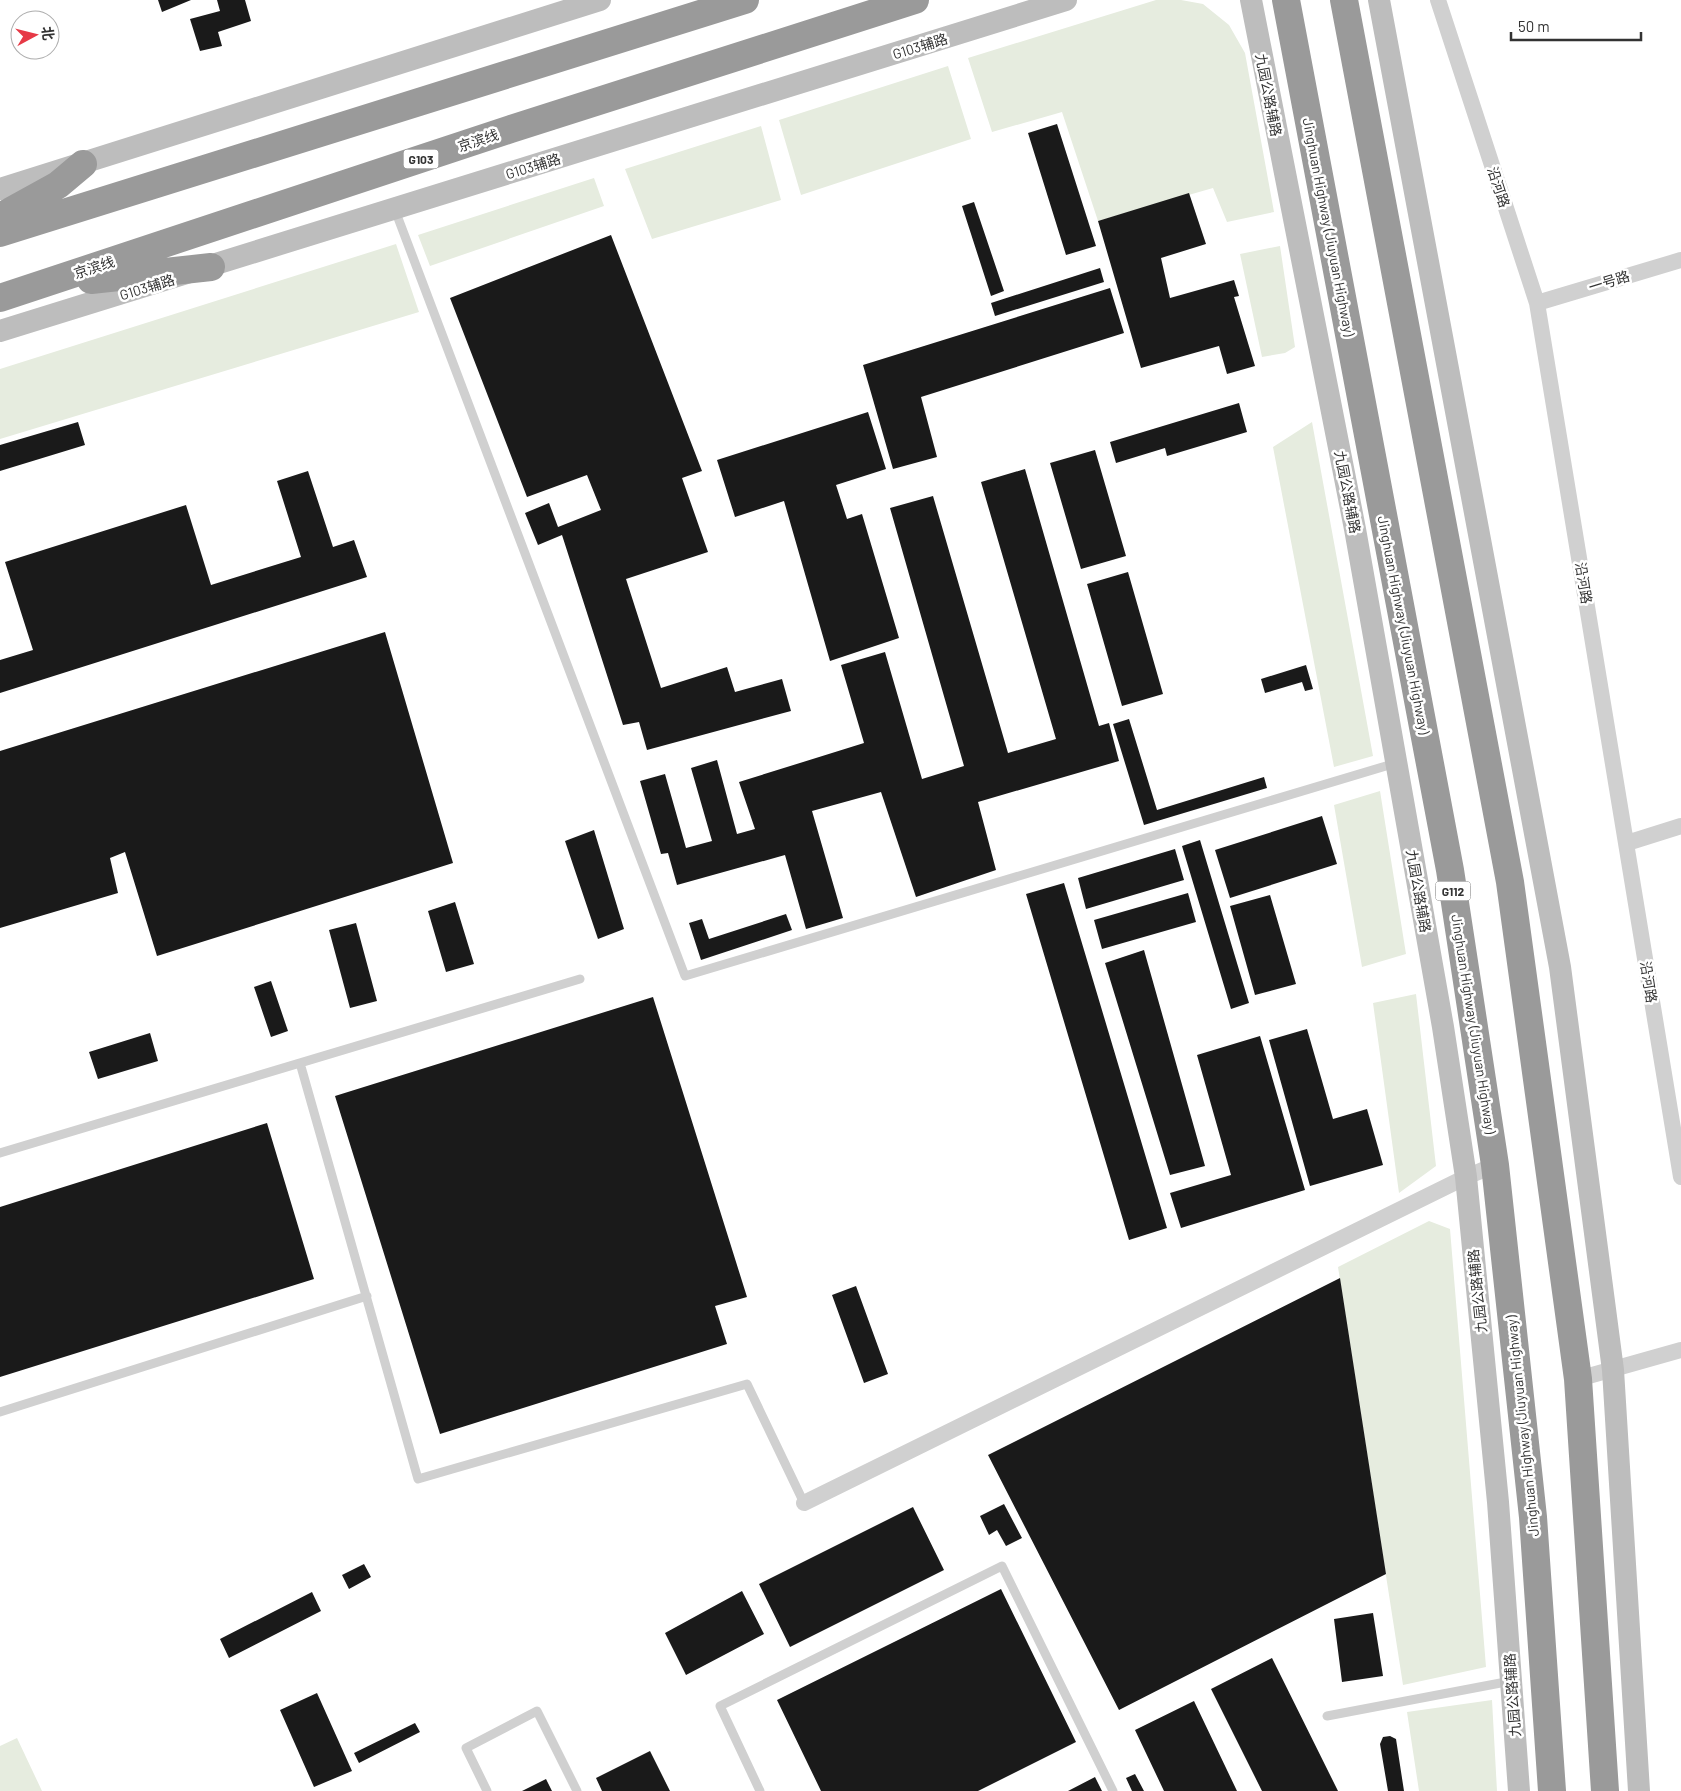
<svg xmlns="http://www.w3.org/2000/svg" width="1681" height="1791" font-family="Barlow,'Noto Sans SC',sans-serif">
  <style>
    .green { fill: #e6ecdf }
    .building { fill: #1a1a1a }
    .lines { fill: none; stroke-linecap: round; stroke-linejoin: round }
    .lane { stroke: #d0d0d0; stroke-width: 9 }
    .street { stroke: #d0d0d0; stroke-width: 16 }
    .secondary { stroke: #bdbdbd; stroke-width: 22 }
    .highway { stroke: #9a9a9a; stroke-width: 28 }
    .labels { text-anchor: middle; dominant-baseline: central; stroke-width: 5; stroke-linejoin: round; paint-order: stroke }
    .shield { fill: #fff; stroke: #707070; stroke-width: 1 }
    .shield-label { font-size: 12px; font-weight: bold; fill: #333 }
    .street-label { font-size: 14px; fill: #333; stroke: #fff }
  </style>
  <rect width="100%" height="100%" fill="#fff"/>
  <path class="green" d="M1156,0H1181L1203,4L1229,25L1245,53L1274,212L1227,222L1213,188L1098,221L1062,112L992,132L968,58Z
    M948,66L971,139L801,195L779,120Z
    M761,126L781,200L652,239L625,169Z
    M594,178L604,206L430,266L418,235Z
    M396,244L419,312L0,439V369Z
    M1280,246L1295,347L1285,353L1262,357L1240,254Z
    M1312,422L1373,756L1334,767L1273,447Z
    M1380,791L1406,954L1362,967L1334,805Z
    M1416,994L1436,1166L1399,1193L1373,1003Z
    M1429,1221L1450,1229L1486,1667L1403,1685L1338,1267Z
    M1492,1700L1497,1791H1419L1407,1712Z
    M17,1738L42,1791H0V1746Z"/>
  <path class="building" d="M158,0H191L162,12Z
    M217,0H245L251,21L218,32L222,46L200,51L190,19L220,11Z
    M1057,124L1096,246L1066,255L1028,133Z
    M1189,193L1206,244L1161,258L1170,298L1234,280L1239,296L1234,297L1255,366L1227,374L1219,346L1141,368L1098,221Z
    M974,202L1004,291L991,296L962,206Z
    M611,235L702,471L682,478L708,552L626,579L661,688L727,667L735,692L782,679L791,711L647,750L639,722L623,725L562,535L538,545L525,513L549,503L558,527L601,510L587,475L527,497L450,298Z
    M1100,268L1104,282L995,316L991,303Z
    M1110,288L1124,333L921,397L937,457L893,469L863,365Z
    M1239,403L1247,432L1167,456L1165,448L1116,463L1110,442Z
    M868,412L886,469L836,485L847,519L862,514L899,638L830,661L784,501L735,517L717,460Z
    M78,422L85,445L0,471V445Z
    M1095,450L1126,556L1081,569L1050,463Z
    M1025,469L1099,726L1109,723L1119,761L978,802L996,870L916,897L881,792L812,811L843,918L806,929L785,855L677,885L668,853L661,854L640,781L665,774L686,848L712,841L691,768L717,760L737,834L755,829L739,782L864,743L841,665L885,652L922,779L964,766L890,508L933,496L1008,753L1056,739L981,482Z
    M308,471L333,547L354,540L367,577L0,693V660L33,650L5,562L186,505L211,585L301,557L277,481Z
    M1128,572L1163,694L1122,706L1087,584Z
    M385,632L453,863L157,956L125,852L110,858L118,893L0,928V751Z
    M1306,665L1313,689L1305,691L1302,682L1265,693L1261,679Z
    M1129,719L1157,810L1264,777L1267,788L1144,825L1113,724Z
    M1322,816L1337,864L1230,898L1215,850Z
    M594,830L624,929L598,939L565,841Z
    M1200,840L1249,1003L1231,1009L1182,846Z
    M1175,849L1184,880L1086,909L1078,878Z
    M1064,883L1167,1228L1129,1240L1026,894Z
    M1188,893L1196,922L1102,949L1094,920Z
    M1270,895L1296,984L1255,995L1230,906Z
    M455,902L474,964L446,972L428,911Z
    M786,914L792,930L701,960L689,923L702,919L709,939Z
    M356,923L377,1001L350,1008L329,930Z
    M1144,950L1205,1166L1170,1175L1105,963Z
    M271,981L288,1031L271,1037L254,987Z
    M653,997L747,1297L715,1306L727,1344L440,1434L335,1096Z
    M1307,1029L1333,1119L1367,1109L1383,1165L1310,1186L1269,1040Z
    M150,1033L158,1061L98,1079L89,1052Z
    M1260,1036L1305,1190L1181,1228L1170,1193L1231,1175L1197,1055Z
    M267,1123L314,1279L0,1377V1207Z
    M1340,1278L1386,1574L1119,1710L988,1455Z
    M856,1286L888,1374L864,1383L832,1295Z
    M1004,1504L1022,1538L1006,1546L997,1530L989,1535L980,1516Z
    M913,1507L944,1570L790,1647L759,1584Z
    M364,1564L371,1577L349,1589L342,1575Z
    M1001,1589L1076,1742L978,1791H821L777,1700Z
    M742,1591L764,1634L686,1675L665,1633Z
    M312,1592L321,1611L229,1658L220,1639Z
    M1373,1613L1383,1676L1342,1682L1334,1619Z
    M1272,1658L1338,1791H1262L1211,1689Z
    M317,1693L352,1771L314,1787L280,1710Z
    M1194,1701L1237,1791H1164L1135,1730Z
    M415,1723L420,1732L359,1763L354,1753Z
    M1390,1736L1396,1739L1404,1791H1388L1380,1744L1383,1737Z
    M650,1751L670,1791H602L596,1778Z
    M1135,1774L1144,1791H1132L1126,1778Z
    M1095,1777L1102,1791H1068Z
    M546,1779L552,1791H522Z"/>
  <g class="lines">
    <path class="lane" d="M395,210L685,976L1396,763
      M300,1063L418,1479L747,1384L804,1503
      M0,1153L580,979
      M0,1412L367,1296
      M1327,1716L1511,1681
      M487,1791L466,1748L537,1711L577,1791
      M760,1791L720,1706L1002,1566L1113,1791"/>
    <path class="street" d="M1438,0L1537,303L1681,1177
      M1537,303L1681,260
      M1627,843L1681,826
      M1578,1379L1681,1350
      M804,1503L1466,1177L1495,1165"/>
    <path class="secondary" d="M1251,0L1355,529L1443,1027L1466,1177L1498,1502L1519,1791
      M1379,0L1560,967L1613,1370L1639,1791
      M0,189L600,0
      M0,331L1066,0"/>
    <path class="highway" d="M1286,0L1450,870L1495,1165L1533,1517L1552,1791
      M1344,0L1510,882L1578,1379L1605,1791
      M0,217L58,185L83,164
      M0,233L745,0
      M91,280L211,267
      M0,298L511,129L915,0"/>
  </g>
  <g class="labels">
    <g class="shield">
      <rect x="403.5" y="149.5" width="35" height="19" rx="4"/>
      <rect x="1435.5" y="881.5" width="35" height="19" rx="4"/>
    </g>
    <g class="shield-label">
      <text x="421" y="159">G103</text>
      <text x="1453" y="891">G112</text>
    </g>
    <g class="street-label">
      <text transform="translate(920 46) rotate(-17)">G103辅路</text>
      <text transform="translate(1269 95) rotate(79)">九园公路辅路</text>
      <text transform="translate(478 140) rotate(-18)">京滨线</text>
      <text transform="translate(533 166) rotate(-17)">G103辅路</text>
      <text transform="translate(1499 187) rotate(72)">沿河路</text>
      <text transform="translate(1329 227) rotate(79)">Jinghuan Highway (Jiuyuan Highway)</text>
      <text transform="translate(94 267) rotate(-18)">京滨线</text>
      <text transform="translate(1609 281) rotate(-17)">一号路</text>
      <text transform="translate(147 287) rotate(-17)">G103辅路</text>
      <text transform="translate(1348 492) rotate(79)">九园公路辅路</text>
      <text transform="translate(1584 583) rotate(81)">沿河路</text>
      <text transform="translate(1404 625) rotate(79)">Jinghuan Highway (Jiuyuan Highway)</text>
      <text transform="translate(1419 891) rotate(80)">九园公路辅路</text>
      <text transform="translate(1649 982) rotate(81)">沿河路</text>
      <text transform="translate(1474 1024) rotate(81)">Jinghuan Highway (Jiuyuan Highway)</text>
      <text transform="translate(1477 1291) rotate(-96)">九园公路辅路</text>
      <text transform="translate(1522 1426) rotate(-96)">Jinghuan Highway (Jiuyuan Highway)</text>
      <text transform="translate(1512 1695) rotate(-94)">九园公路辅路</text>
    </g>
  </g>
  <g transform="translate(35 35) rotate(83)"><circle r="24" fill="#ffffff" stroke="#adadad"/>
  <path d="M0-4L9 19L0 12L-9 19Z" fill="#e63946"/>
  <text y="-8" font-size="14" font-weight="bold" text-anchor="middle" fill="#333333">北</text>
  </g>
  <path d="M1511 32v8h130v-8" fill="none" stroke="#333333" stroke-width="2.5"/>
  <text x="1518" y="32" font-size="15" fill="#333333" stroke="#ffffff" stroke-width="4" paint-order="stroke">50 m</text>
</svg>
